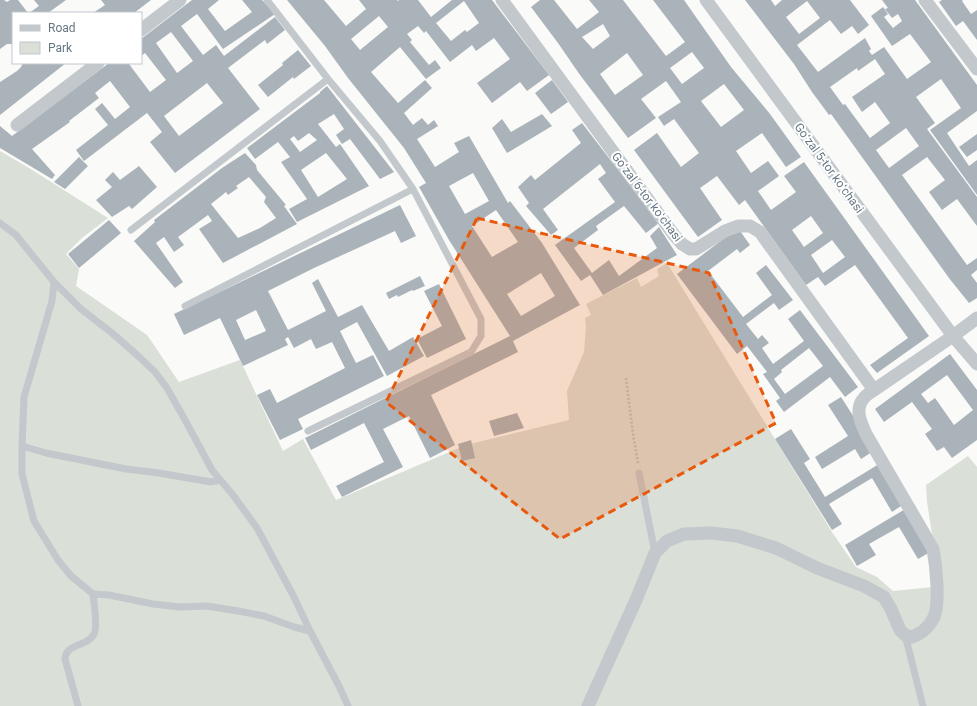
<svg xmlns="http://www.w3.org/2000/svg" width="977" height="706" font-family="Roboto,sans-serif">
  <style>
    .green { fill: #dadfd7 }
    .building { fill: #aab3b9; fill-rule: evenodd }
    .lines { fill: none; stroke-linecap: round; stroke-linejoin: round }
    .path { stroke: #bbbfc2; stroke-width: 2.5; stroke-dasharray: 2 2; stroke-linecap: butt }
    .service { stroke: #c3c8cc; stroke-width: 7 }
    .minor { stroke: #c3c8cc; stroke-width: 13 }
    .marked { fill: #e8590c; fill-opacity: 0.2; stroke: #e8590c; stroke-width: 3; stroke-dasharray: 8 5; stroke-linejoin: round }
    .labels { text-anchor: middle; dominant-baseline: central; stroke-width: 4; stroke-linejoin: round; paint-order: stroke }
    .street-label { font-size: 12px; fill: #657683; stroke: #fff }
  </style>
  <rect width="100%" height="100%" fill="#fafaf8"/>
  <path class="green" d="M0,151L29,168L108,218L82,238L66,254L79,269L76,286L147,335L179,382L240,360L283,451L303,439L336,500L466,445L569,420L567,391L584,352L586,326L585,318L591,315L586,304L637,278L641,287L659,276L657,269L667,263L832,532L856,567L877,577L893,591L933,587L935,553L927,502L926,485L968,456L977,467V706H0Z"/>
  <path class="building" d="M0,0H4L7,2L10,0H18L28,13H13V45L11,44H7L0,49Z
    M34,0H66L48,13H29L39,6Z
    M101,0H151L134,13H93L105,5Z
    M192,0H219L208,9L225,31L252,12L242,0H262L275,14L223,49L197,14L181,26L203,55L216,45L224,56L275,17L285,30L267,44L265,40L228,68L260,109L175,173L150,142L162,132L147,113L84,161L76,150L108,125L95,109L102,103L115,119L130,107L110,81L95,93L99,98L69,121L70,122L32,149L55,175L52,179L0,148V126L12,136L109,63H131L129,64L150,92L166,80L145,53L141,56V39ZM171,32L193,61L177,73L156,43ZM207,83L223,103L179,136L164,116Z
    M287,0H324L346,26L366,9L359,0H397L398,1L399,0H418L431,17L452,0H492L549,75L527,91L520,82L492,103L477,83L510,59L494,38L476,51L472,45L450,62L426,31L424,33L418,26L407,34L412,40L410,42L429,65L435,60L441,68L426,79L400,47L371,72L398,103L425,80L432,88L404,113L413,125L422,118L428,125L434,120L438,126L417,139L435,167L459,152L454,143L469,136L508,203L510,201L542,243L580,305L513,341L518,352L431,395L455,445L430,458L409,416L383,429L403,467L342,497L336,486L384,462L364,423L311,450L305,438L510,336L449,240L419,187L426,183L404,148L348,78L325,46ZM464,1L479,23L467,32L465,30L451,41L436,23ZM379,16L388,27L360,50L351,39ZM473,173L489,201L465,214L449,186ZM496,210L518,242L492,257L472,226ZM541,273L555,296L521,316L507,294Z
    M540,0H554L577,29L599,12L589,0H623L666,56L685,42L653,0H684L731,67L770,114L801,157L786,167L762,133L736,151L751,173L768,161L779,176L758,191L771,210L796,192L784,176L804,162L929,336L877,373L870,365L908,338L855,265L825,286L818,277L806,285L745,200L739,205L717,176L700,188L722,220L698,237L634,150L657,133L681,167L699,153L674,119L664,126L658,117L681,102L666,81L641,99L656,118L628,138L580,75L558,43L531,7ZM603,24L610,36L593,49L582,37ZM692,52L704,68L682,84L670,68ZM627,53L643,75L615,95L600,74ZM724,84L744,110L721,127L701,101ZM811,216L823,233L804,247L792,230ZM832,240L845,257L823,273L811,255Z
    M745,0H771L775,6L782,0H850L869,25L858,34L852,26L841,34L830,20L797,45L818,72L865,38L871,49L869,51L872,55L884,47L907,79L931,62L910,34L892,46L871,16L883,7L888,14L884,17L893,28L902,21L898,14L892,18L885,9L888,8L882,0H915L977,85V111L947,133L969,166L977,160V195L930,130L961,108L941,79L916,97L935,123L927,129L977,197V226L957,199L942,210L929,192L945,180L927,157L902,175L967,265L977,258V270L971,275L977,283V298L969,303L949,278L831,114L829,115L812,92L794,64ZM807,1L820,18L799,34L786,17ZM875,59L885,74L852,97L862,112L875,102L890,123L870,138L845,104L843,105L830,87L857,68L858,71ZM906,128L919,146L889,168L876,150Z
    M942,0H963L962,1L971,14L977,10V40L963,21L956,26L939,2Z
    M298,50L311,66L294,79L293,77L268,97L258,85L283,65L282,63Z
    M23,63H66L0,115V82L17,71L21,67Z
    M552,80L568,102L551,114L535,93Z
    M327,86L394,172L380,179L350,139L342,144L336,135L344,129L334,114L318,124L336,147L340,144L369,186L297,222L289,209L307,199L281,162L290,157L278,142L255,159L247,148L320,93V92ZM309,133L317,140L300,152L290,139L294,136L298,141ZM326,153L347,179L318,197L301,170Z
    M542,114L552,126L507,153L492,128L502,119L511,132Z
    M582,123L659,223L646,233L624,206L596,226L598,230L574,248L592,273L609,260L619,276L657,248L650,236L659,227L677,255L603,295L590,275L581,281L555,245L615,202L598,179L606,173L600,164L543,209L558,230L551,235L526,206L529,203L518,187L531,175L535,180L581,143L572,130Z
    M977,134V150L967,157L959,147Z
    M245,153L256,165L257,170L286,205L284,206L297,224L223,263L199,229L212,221L208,215L178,237L184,245L174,252L164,237L156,243L183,282L175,288L134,241L155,222L154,220L222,168ZM249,177L266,197L264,202L276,218L260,228L238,238L211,204L226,192L228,195L238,188L236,186Z
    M79,157L88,166L65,189L54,182Z
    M139,166L157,187L132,209L129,206L112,217L96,200L112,187L105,180L113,172L120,180Z
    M400,205L416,236L401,243L395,231L314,268L268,291L288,330L326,311L312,283L318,279L338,317L362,305L389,351L413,337L424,356L387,376L357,322L340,331L356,363L373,355L384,376L298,419L303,429L280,440L257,395L270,389L277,403L345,368L332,342L316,349L311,339L294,348L288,337L285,339L288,345L243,366L220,318L184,335L174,314ZM256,310L266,331L245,340L236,320Z
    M109,220L121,233L79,268L68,254Z
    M738,228L750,245L740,253L737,249L708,271L743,317L772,295L756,273L766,265L793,300L779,310L774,303L746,324L758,339L762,335L769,343L762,348L773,364L804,341L788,319L800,310L858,387L845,397L830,377L784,412L776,401L780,398L763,374L767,372L747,346L737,354L677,274ZM809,348L823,366L785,394L774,379L782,372L781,370Z
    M420,276L425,286L413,291L412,290L398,297L397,295L389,299L386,293Z
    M439,284L466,339L427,358L417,339L442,326L424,291Z
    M950,354L977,390V440L952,458L944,447L937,451L925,434L932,429L912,402L884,422L875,409ZM947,375L973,410L954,425L935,398L928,403L921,394Z
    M841,397L875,450L861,459L855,449L822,469L815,457L848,436L828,405Z
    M517,413L524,428L494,436L489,421Z
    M791,429L810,459L804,463L825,497L879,464L904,504L892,512L872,478L829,504L842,524L832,530L775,439Z
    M471,440L475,458L462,461L458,444Z
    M907,508L932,551L918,559L899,527L869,544L876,555L857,566L845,545Z"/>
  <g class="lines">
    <path class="path" d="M626,378L633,434L638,463"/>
    <path class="service" d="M267,0L328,79L380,141L413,189L481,319V336L471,352L308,431
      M0,223L16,235L54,282L81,309L112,333L137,355L155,372L167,388L184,418L212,470L233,495L257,528L294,597L310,631L339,686L348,706
      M131,230L328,79
      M54,282L52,301L24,397L22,446L46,453L126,469L159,473L211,482L220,480
      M185,306L413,189
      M22,446V474L34,521L58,560L71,576L93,594
      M639,473L655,553
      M905,635L923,706
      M78,706L65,659C66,643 88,647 94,634C98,627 94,603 93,594L109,595L153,604L180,607L207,606L238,611L264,616L294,627L310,631"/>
    <path class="minor" d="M502,0L674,235L682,244L690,249H696L725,231L738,226H750L760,232L874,390
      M706,0L953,336L977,364
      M925,0L977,69
      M141,30L180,0
      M17,125L98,63
      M588,706L636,600L655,553L667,541L684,534L711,533L737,536L776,548L817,568L864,586L884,597L891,609L900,630L905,635L912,637C916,635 922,633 925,629C929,626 932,621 934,617C940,602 936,565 933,549L866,434C861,423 854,409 864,398C866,395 871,392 874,390L953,336L977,318"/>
  </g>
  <path class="marked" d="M477,218L709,273L776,423L560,539L386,402Z"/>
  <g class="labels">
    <g class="street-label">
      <text transform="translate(829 168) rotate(54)">Goʻzal 5-tor koʻchasi</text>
      <text transform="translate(647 197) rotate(53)">Goʻzal 6-tor koʻchasi</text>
    </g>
  </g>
  <rect x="12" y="12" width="130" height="52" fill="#ffffff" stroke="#c1c8cd"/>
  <rect x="20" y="25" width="20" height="6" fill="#c3c8cc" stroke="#c1c8cd"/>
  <text x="48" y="32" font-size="12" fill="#657683">Road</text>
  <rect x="20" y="42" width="20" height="12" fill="#dadfd7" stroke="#c1c8cd"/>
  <text x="48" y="52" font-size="12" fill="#657683">Park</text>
</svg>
